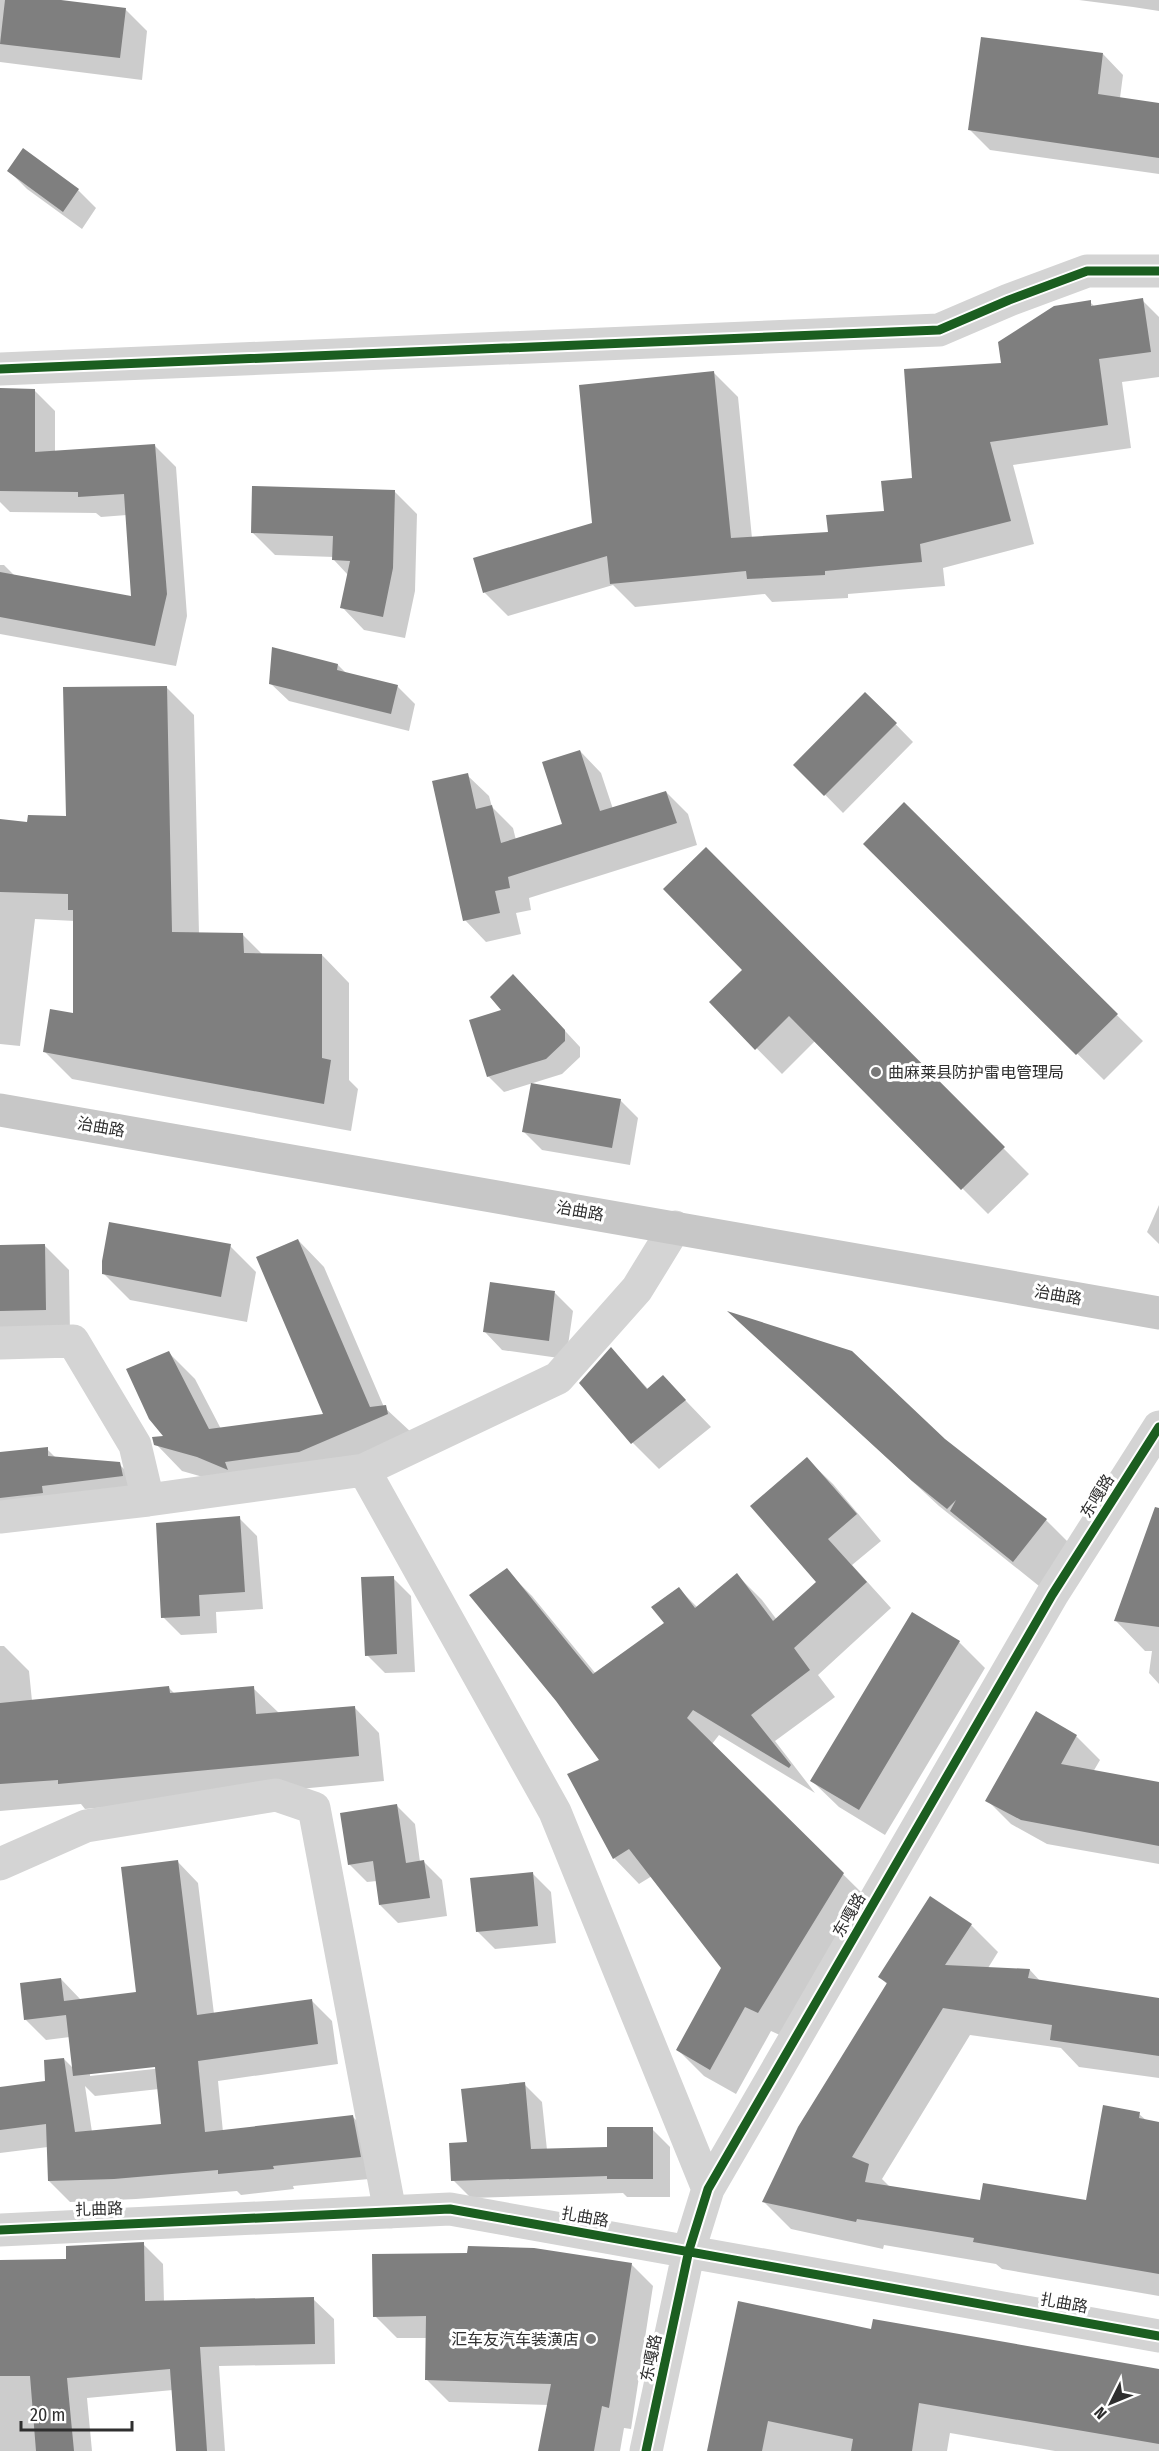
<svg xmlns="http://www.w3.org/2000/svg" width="1159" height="2451" font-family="'Fira Sans Condensed','Noto Sans SC',sans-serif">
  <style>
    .shadow { fill: #0003; fill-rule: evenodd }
    .building { fill: #7f7f7f }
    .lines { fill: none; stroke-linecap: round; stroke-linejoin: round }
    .minor { stroke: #d4d4d4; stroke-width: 33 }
    .major { stroke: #c7c7c7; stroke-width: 33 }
    .cycleway-casing { stroke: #fff; stroke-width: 13 }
    .cycleway { stroke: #1b5e20; stroke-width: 9 }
    .poi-dot { fill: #787878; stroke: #fff; stroke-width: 2 }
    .labels { text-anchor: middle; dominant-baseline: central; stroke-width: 6; stroke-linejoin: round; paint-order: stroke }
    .poi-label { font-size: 16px; fill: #2f2f2f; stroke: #fff; text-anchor: start }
    .street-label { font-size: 16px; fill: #2f2f2f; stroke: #fff }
  </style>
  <rect width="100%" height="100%" fill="#fff"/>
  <path class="shadow" d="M0,0H49L125,9L147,31L142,80L0,62Z
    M1079,0H1159V11L1133,7Z
    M1103,54L1123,75L1120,98L1159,104V174L990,150L970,130Z
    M23,150L78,190L96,208L82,229L27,189L9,171Z
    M1142,300L1159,317V377L1122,382L1131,448L1013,465L1034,544L943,568L945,586L848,594V598L772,602L765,594L635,607L613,585L508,616L485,593L475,559L594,524L714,373L738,397L752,538L829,534L885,512L913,480L1002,364L1090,302L1095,307Z
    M0,390H34L55,411V452L155,446L176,467L187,616L176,666L0,634V565H4L15,576L133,598L127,515L101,517L96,513L10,512L0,502Z
    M395,492L417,514L415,591L405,638L364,630L342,607L348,575L334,560V557L275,555L253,533Z
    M338,665L346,673L397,686L415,704L409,731L289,701L270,683Z
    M166,687L194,715L199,934L243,935L263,955H322L349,983V1080L358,1089L351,1131L72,1079L44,1051L75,1015V921L35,919L20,1046L0,1044V820L29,824L67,817Z
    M866,694L913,742L843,813L796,765Z
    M580,751L601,773L613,809L666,792L688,814L697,845L529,898L531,910L516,913L521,934L486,942L465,920L467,775L489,796L492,807L513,828L516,840L564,825Z
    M904,804L1143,1041L1104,1080L865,844Z
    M706,849L1029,1174L988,1214L815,1041L782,1074L711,1002L745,970Z
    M529,992L580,1047V1057L562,1074L504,1092L488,1076L504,1010Z
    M620,1100L638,1118L630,1165L542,1150L524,1132Z
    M1159,1205V1244L1147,1232Z
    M298,1240L324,1267L384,1407L412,1433L326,1478L224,1483L182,1471L156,1444L166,1437L169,1353L195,1379L221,1429L325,1415Z
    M0,1246H45L69,1270L70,1334L0,1335Z
    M230,1246L256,1272L247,1322L130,1300L103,1273Z
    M555,1293L573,1311L566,1359L502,1350L485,1332Z
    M732,1314L944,1440L1046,1520L1071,1545L1039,1586L939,1506Z
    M611,1349L649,1390L663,1377L711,1427L659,1469L633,1443L581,1383Z
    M47,1449L56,1458L119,1464L144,1489L0,1529V1454Z
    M807,1459L833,1484L881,1541L852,1565L891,1608L818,1675L835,1697L775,1741L815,1793L719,1735L712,1744L869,1900L784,2037L771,2031L736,2094L704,2076L678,2050L723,1968L652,1876L639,1884L614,1858L601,1761L506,1570L532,1596L596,1674L666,1624L679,1589L698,1608L737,1575L762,1600L777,1620L818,1582Z
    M239,1518L257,1536L263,1609L216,1612L217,1633L181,1635L163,1617Z
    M1159,1521V1684L1149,1673L1152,1651H1145L1116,1621Z
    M393,1578L411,1596L415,1672L385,1673L367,1655Z
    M959,1642L985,1668L885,1835L839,1807L812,1781Z
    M0,1646H4L29,1671L32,1701L169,1688L175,1694L253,1688L279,1713L354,1707L379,1733L384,1781L85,1809L81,1804L0,1811Z
    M1076,1736L1100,1760L1093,1772L1159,1784V1864L1047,1844L1011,1824L987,1800Z
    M397,1806L415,1824L420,1862H424L442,1880L447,1916L398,1923L380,1905L377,1881L367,1882L349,1864Z
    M178,1862L198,1883L214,2014L311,2000L332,2021L338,2064L218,2081L223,2132L352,2116L373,2137L380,2178L293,2186L294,2189L241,2195L237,2191L136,2199L70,2202L49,2181L48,2147L0,2153V2089L46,2082L64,2059L74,2069L70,2037L46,2040L25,2019L61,1979L81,2000L137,1993ZM162,2065L163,2068L90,2076V2073ZM85,2086L95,2096L159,2089L162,2125L92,2132Z
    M533,1874L551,1892L556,1943L495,1949L477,1931Z
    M971,1925L998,1952L988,1968L1030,1970L1041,1982L1159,1999V2078L1079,2067L1061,2048L970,2035L882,2179L890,2187L981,2202H1087L1139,2114L1147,2121L1159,2124V2296L1002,2269L996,2264L884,2245L883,2249L791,2229L764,2202L887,1984L880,1977Z
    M524,2084L542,2102L547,2150L609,2148L652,2129L670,2147V2197H627L623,2193L471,2198L453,2180L469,2144Z
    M143,2244L163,2264L164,2302L313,2299L334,2319L335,2364L219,2366L225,2451H178L173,2390L87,2398L92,2451H0V2262L67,2261Z
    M631,2264L653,2286L631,2429L624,2428L620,2451H540L549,2405L449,2402L427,2380L428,2338H397L375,2316Z
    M872,2331L1159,2370V2451H1055L950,2433L947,2451H708Z"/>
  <path class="building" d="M5,0H61L126,8L120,58L0,44Z
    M981,37L1103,53L1098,94L1159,103V158L968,130Z
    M23,148L79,189L63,212L7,171Z
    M1143,298L1151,352L1099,359L1108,425L990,442L1011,521L920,544L922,562L825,571V575L747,579L746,571L610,584L607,556L483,593L473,558L592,523L579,385L714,371L731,538L828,532L826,515L884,511L881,481L912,478L904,369L1001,363L998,342L1054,306L1091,300V306Z
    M0,388L35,389V452L155,444L167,594L155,646L0,617V572L131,596L124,494L78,497V492L0,491Z
    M252,486L395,490L393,568L383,617L340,608L350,561L332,560L333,536L251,533Z
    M272,647L338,664L337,670L398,685L391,714L269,684Z
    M167,686L172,932L243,933L244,953L322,954V1058L331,1060L324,1104L43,1052L50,1009L73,1013V910H68V894L0,892V819L27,822L28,815L66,816L63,687Z
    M865,692L897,723L824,796L793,765Z
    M580,750L600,811L666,791L677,823L508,877L510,888L495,891L500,913L463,921L432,781L468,773L476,809L492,805L501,843L562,824L542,762Z
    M904,802L1118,1014L1076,1055L863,844Z
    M706,847L1005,1147L961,1190L789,1016L755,1050L709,1002L742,970L663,889Z
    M513,974L565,1030V1041L546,1059L487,1077L469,1020L501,1010L490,997Z
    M531,1083L621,1099L612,1148L522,1132Z
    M109,1222L231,1244L221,1297L102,1274V1261Z
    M298,1239L370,1407L386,1405L388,1414L299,1452L225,1462L228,1470L197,1457L154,1445L152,1437L163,1436L149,1419L126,1369L169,1351L209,1429L323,1414L256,1257Z
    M45,1244L46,1310L0,1311V1245Z
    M490,1282L555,1291L549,1341L483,1332Z
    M727,1311L852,1351L945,1439L1047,1519L1013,1562L950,1511L956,1500L947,1509L912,1481Z
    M611,1347L647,1389L663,1375L686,1400L631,1444L579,1383Z
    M48,1447V1456L120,1462L123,1476L42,1486L43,1493L0,1498V1452Z
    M807,1457L857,1514L828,1539L867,1582L794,1648L810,1670L751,1715L791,1765L789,1768L693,1710L687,1718L844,1873L758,2013L745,2007L710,2070L676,2050L721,1968L629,1849L613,1859L567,1774L599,1760L556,1701L469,1595L507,1568L593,1674L664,1623L651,1607L679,1587L695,1608L737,1573L773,1621L816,1582L750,1506Z
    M1155,1507L1159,1508V1627L1114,1621Z
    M240,1516L245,1592L199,1595L200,1616L161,1618L156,1523Z
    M394,1576L397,1654L365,1656L361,1577Z
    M912,1612L960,1641L859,1810L810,1781Z
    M169,1686L170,1693L254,1686L256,1714L355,1706L359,1756L58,1784V1780L0,1784V1703Z
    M1036,1711L1077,1735L1061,1764L1159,1782V1846L1021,1820L985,1801Z
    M397,1804L406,1863L424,1860L430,1898L379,1905L373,1861L348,1865L340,1813Z
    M178,1860L197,2015L312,1999L318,2044L198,2061L205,2132L353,2115L361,2157L273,2166L274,2169L218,2174V2170L114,2179L48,2181L46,2124L0,2130V2087L45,2081L44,2060L64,2058L75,2132L161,2124L155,2067L73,2076L66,2015L24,2020L20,1983L61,1978L64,2001L136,1992L121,1867Z
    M533,1872L538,1926L476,1932L470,1878Z
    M930,1896L972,1924L945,1965L1030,1969L1028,1978L1159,1998V2056L1050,2040L1052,2025L943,2008L852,2157L869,2164L865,2182L980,2200L983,2183L1086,2200L1103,2105L1140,2112L1139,2118L1159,2122V2274L973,2242L974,2238L857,2219L856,2222L762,2202L798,2127L887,1983L878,1977Z
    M525,2082L531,2149L607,2147V2127H653V2179H607V2176L451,2181L449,2143L467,2142L461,2089Z
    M144,2242L145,2301L314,2297L315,2344L200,2347L207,2451H176L170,2369L67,2378L74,2451H36L30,2376H0V2260L66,2259V2246Z
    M468,2246L534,2248L632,2263L609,2408L602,2406L594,2451H538L551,2384L425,2380L426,2316L373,2317L372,2254L467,2253Z
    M738,2301L871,2329L873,2319L1159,2369V2444L919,2403L912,2451H851L853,2439L768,2421L762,2451H707Z"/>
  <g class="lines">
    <path class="minor" d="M0,369L939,330L1009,300L1087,271H1159
      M0,1343L73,1341L135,1445L148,1500
      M364,1470L555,1812L708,2189
      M0,1517L148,1500L364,1470L558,1378L637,1289L675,1227
      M0,1864L86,1826L276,1795L314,1808L390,2212
      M0,2230L450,2209L1159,2336
      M646,2451L689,2250L708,2189L1052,1595L1159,1427"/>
    <path class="major" d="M0,1110L1159,1313"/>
    <g class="cycleway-casing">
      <path id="cycleway" d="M0,369L939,330L1009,300L1087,271H1159
        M0,2230L450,2209L1159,2336
        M646,2451L689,2250L708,2189L1052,1595L1159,1427"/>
    </g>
    <use href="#cycleway" class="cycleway"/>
  </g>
  <g class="poi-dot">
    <circle cx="876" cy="1072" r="6"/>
    <circle cx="591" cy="2339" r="6"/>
  </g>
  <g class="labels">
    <g class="poi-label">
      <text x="888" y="1072">曲麻莱县防护雷电管理局</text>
      <text x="579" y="2339" text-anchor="end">汇车友汽车装潢店</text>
    </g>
    <g class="street-label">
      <text transform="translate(101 1127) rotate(10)">治曲路</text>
      <text transform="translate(580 1211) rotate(10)">治曲路</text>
      <text transform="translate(1058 1295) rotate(10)">治曲路</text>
      <text transform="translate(1097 1496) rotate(-58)">东嘎路</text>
      <text transform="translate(849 1915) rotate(-60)">东嘎路</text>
      <text transform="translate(99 2209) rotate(-2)">扎曲路</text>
      <text transform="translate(585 2217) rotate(10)">扎曲路</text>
      <text transform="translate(1064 2303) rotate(10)">扎曲路</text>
      <text transform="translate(651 2358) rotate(-78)">东嘎路</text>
    </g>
  </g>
  <g transform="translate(1111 2403) rotate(227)" stroke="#ffffff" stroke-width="4.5" paint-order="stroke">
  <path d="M0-4.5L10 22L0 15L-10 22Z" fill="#2f2f2f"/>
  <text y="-9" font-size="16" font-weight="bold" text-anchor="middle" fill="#2f2f2f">N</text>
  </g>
  <path d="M21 2421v9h111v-9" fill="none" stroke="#2f2f2f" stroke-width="3"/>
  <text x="30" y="2421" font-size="18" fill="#2f2f2f" stroke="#ffffff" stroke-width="4.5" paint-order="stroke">20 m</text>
</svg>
